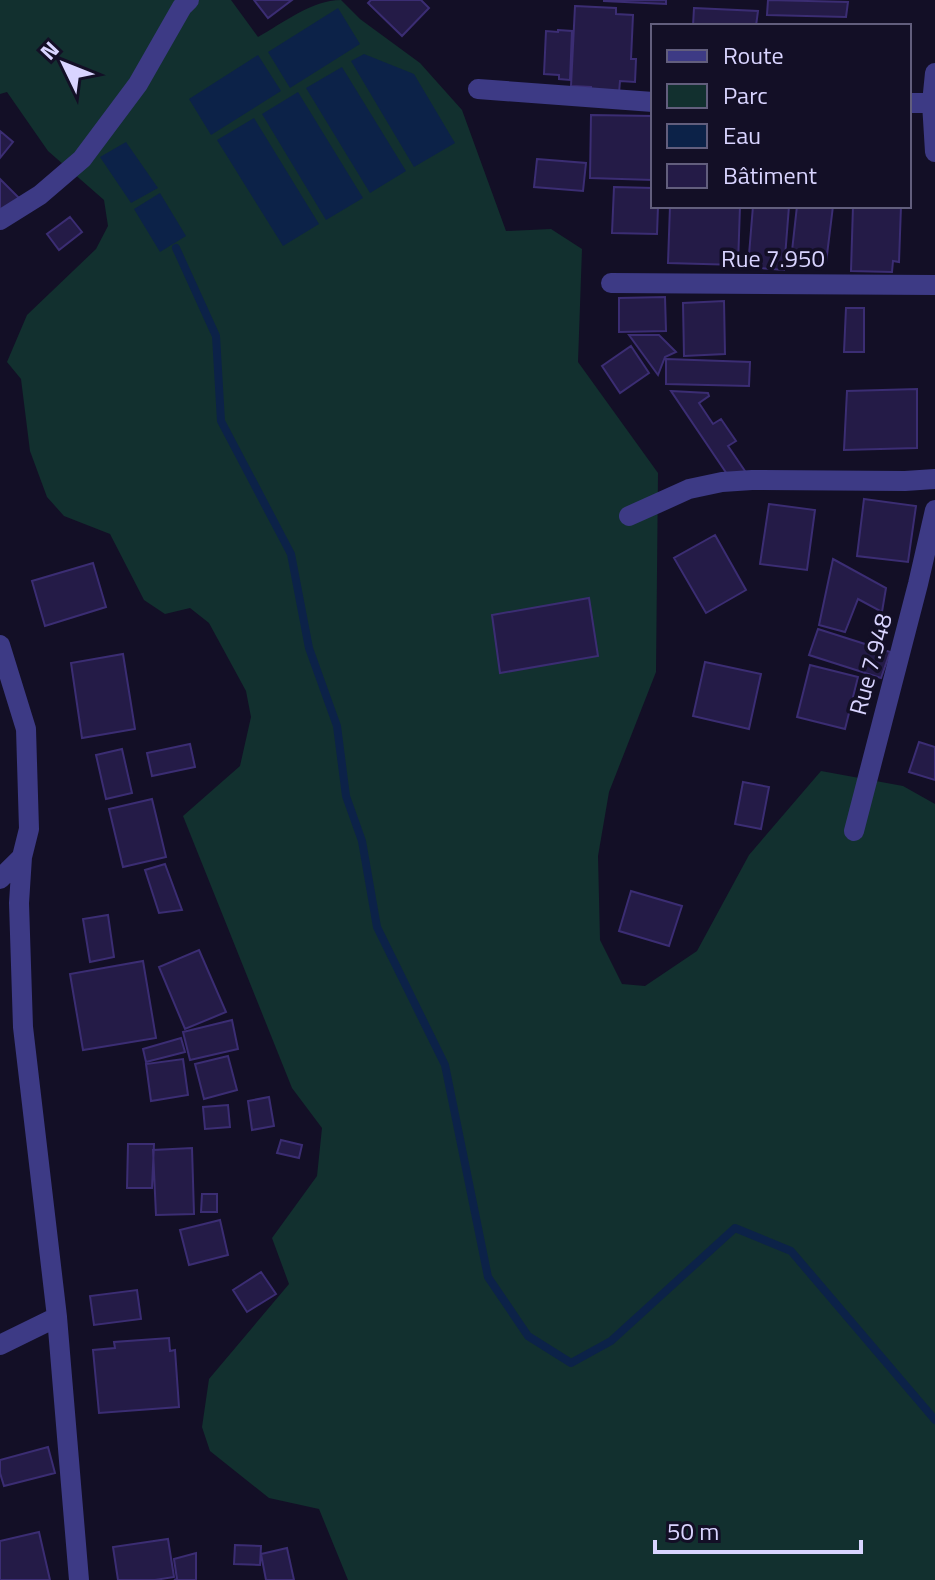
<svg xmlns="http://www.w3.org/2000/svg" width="935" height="1580" font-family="'Titillium Web',sans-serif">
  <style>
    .green { fill: #12302f }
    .water { fill: #0c2248 }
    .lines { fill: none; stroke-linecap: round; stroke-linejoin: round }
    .stream { stroke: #0c2248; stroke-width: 8 }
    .building { fill: #241b47; stroke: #3b2d73; stroke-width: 2 }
    .street { stroke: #3d3a85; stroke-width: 20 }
    .labels { text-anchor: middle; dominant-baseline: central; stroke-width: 7; stroke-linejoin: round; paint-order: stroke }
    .street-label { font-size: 24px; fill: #d9d4ff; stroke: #130f26 }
  </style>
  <rect width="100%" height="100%" fill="#130f26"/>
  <path class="green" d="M0,0H231L258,37C283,23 312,0 341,0L360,19L420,63L462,110L506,231L551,229L582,249L578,362L658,473L656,672L609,792L598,856L600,940L622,984L645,986L697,951L749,855L821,771L903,786L935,804V1580H348L319,1509L269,1498L210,1451L202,1427L209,1379L289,1284L272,1238L317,1176L322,1128L292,1088L183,816L240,766L251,717L246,691L209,623L190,608L165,614L144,600L110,534L64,516L47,497L30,451L21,379L7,362L27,315L96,249L108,226L104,200L48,151L7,92L0,94Z"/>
  <path class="water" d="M338,8L360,44L290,88L268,52Z
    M364,54L414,74L455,143L414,167L351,61Z
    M258,55L281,91L211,135L189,99Z
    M342,67L406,171L370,193L306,88Z
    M298,92L363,198L326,220L262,114Z
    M254,118L319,224L283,246L217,140Z
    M126,142L158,188L131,203L100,157Z
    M160,193L186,236L160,252L134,209Z"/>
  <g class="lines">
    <path class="stream" d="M176,248L216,336L221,421L291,554L309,648L337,726L346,796L362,841L377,927L445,1065L488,1277L528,1336L571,1363L611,1341L735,1228L791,1251L935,1420"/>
  </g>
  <path class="building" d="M254,0H292L268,18Z
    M371,0H421L429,8L402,36L368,3Z
    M604,0H666V4L604,1Z
    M768,0L848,2L846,17L767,15Z
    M575,6L616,8V14L633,15L631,59H636L635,82L620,81L619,93L591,92V87L571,86Z
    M694,8L758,11L756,26H693Z
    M558,30L572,31L570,80L559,79V75L544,74L546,31L558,32Z
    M591,115L653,116V180L590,178Z
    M0,131L13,142L0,158Z
    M537,159L586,163L583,191L534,187Z
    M0,179L19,198L0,218Z
    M614,187L653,188V206H658L657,234L612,233Z
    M670,206H740L738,265L668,263Z
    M753,206H789L784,270L748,267Z
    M797,206H833L826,263L791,260Z
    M853,206H901L899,262L893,261L892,272L851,271Z
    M70,217L82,232L59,250L47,234Z
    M665,297L666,331L619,332V298Z
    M724,301L725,354L684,356L683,303Z
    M846,308H864V352H844Z
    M629,335H659L676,352L665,357L658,375Z
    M631,346L649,373L620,393L602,366Z
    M666,359L750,362L749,386L666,384Z
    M917,389V448L844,450L847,391Z
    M671,391L708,393L709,396L699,403L713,424L721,419L736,441L728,446L747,474H727Z
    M864,499L916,506L908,562L857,556Z
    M769,504L815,510L807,570L760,564Z
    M715,535L746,590L706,613L674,558Z
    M833,559L886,588L882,612L858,599L845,632L819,625Z
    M93,563L106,607L45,626L32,581Z
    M589,598L598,656L500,673L492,615Z
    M818,629L890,652L881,678L809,655Z
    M123,654L135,729L82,738L71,663Z
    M705,662L761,674L749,729L693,716Z
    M810,665L858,677L845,729L797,717Z
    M919,742L935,747V780L909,772Z
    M190,744L195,767L152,776L147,753Z
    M122,749L132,793L106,799L96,755Z
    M743,782L769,787L761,829L735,824Z
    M152,799L166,857L123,867L109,809Z
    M165,864L182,910L159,913L145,870Z
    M631,891L682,906L669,946L619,931Z
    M108,915L114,957L90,962L83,919Z
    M199,950L226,1012L185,1029L159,967Z
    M143,961L156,1038L83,1050L70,974Z
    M232,1020L238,1049L190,1060L183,1032Z
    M181,1038L185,1052L146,1062L143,1049Z
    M228,1056L237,1090L204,1099L195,1064Z
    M183,1059L188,1095L151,1101L146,1064Z
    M269,1097L274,1126L252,1130L248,1101Z
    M228,1105L230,1127L205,1129L203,1107Z
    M281,1140L302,1145L299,1158L277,1153Z
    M128,1144H154L152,1188H127Z
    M192,1148L194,1214L156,1215L153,1150Z
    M202,1194H217V1212H201Z
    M220,1220L228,1255L189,1265L180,1230Z
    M261,1272L276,1294L247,1312L233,1290Z
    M137,1290L141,1319L94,1325L90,1296Z
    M169,1338L170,1351L175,1350L179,1407L99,1413L93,1350L115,1348L114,1342Z
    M48,1447L55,1473L4,1486L0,1473V1460Z
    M39,1532L50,1580H0V1541Z
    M168,1539L174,1577L155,1580H118L113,1547Z
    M235,1545L261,1546L260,1565L234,1564Z
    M287,1548L294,1580H266L261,1554Z
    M196,1553V1580H174L177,1579L174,1559Z"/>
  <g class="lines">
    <path class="street" d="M935,73L932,103L935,152
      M478,89L653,102
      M909,103H935
      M0,220L40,195L82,159L138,84L182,7L189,0
      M611,283L935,285
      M629,516L689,489L722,482L752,480L905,481L935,479
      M0,645L26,729L29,829L22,857L19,903L23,1027L57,1317L79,1580
      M854,831L918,584L935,510
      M0,879L22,857
      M0,1345L57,1317"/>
  </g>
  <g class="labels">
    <g class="street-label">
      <text x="773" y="258">Rue 7.950</text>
      <text transform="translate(870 664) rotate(-75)">Rue 7.948</text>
    </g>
  </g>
  <rect x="651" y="24" width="260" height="184" fill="#130f26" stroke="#625e7d" stroke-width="2"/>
  <rect x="667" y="50" width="40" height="12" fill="#3d3a85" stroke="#625e7d" stroke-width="2"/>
  <text x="723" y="64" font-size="24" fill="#d9d4ff">Route</text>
  <rect x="667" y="84" width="40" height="24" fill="#12302f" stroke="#625e7d" stroke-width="2"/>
  <text x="723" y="104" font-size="24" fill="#d9d4ff">Parc</text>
  <rect x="667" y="124" width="40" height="24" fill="#0c2248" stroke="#625e7d" stroke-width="2"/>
  <text x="723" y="144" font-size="24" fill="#d9d4ff">Eau</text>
  <rect x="667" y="164" width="40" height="24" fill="#241b47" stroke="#625e7d" stroke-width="2"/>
  <text x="723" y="184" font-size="24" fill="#d9d4ff">Bâtiment</text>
  <g transform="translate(64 64) rotate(313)" stroke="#130f26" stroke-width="6" paint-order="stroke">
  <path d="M0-6L14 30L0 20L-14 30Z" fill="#d9d4ff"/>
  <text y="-12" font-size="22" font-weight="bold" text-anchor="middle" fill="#d9d4ff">N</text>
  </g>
  <path d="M655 1540v12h206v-12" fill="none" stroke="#d9d4ff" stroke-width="4"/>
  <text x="667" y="1540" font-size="24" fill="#d9d4ff" stroke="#130f26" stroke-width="6" paint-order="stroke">50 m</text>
</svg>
